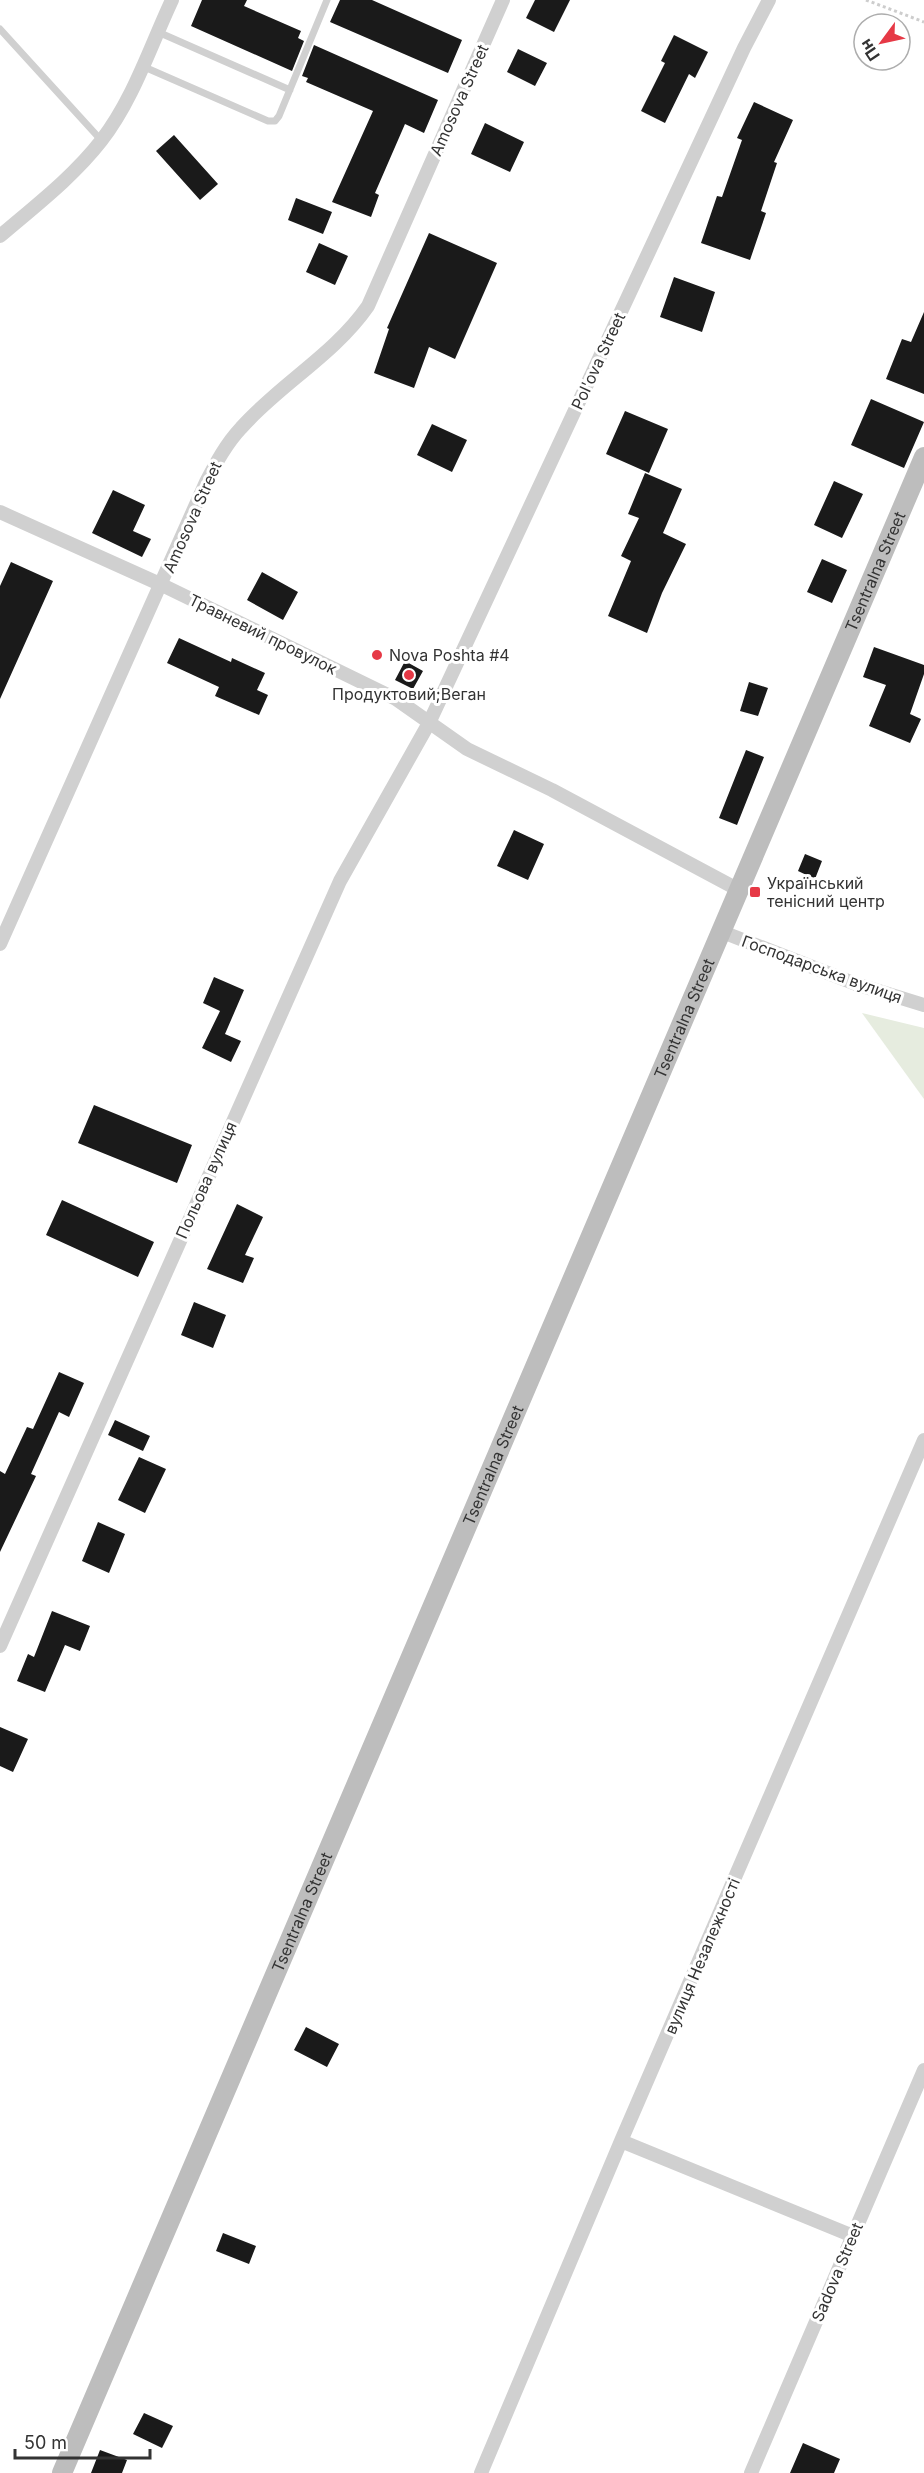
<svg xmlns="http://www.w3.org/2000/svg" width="924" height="2473" font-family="Inter,sans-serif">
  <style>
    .green { fill: #e6ecdf }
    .building { fill: #1a1a1a }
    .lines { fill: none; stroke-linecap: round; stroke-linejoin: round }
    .path { stroke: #cdcdcd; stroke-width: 3; stroke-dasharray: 3 3; stroke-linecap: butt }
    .lane { stroke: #d0d0d0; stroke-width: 7 }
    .street { stroke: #d0d0d0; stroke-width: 14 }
    .secondary { stroke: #bdbdbd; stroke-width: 20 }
    .poi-dot { fill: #e63946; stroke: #fff; stroke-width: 2 }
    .labels { text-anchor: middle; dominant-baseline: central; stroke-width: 6; stroke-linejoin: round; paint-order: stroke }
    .street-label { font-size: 16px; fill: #333; stroke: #fff }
    .poi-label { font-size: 16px; fill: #333; stroke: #fff; text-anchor: start }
  </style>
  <rect width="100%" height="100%" fill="#fff"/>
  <path class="green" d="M862,1013L924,1028V1099Z"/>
  <path class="building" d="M202,0H247L244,6L301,31L298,38L304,41L292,71L191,26Z
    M340,0H372L462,40L448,73L330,22Z
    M535,0H570L554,32L526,18Z
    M674,35L708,52L695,78L689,74L665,123L641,111L665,63L661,61Z
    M314,45L438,100L424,133L405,124L375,193L379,195L371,217L332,202L373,111L306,82L308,78L302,76Z
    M518,49L547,63L535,86L507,72Z
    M754,102L793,120L774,162L777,163L761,211L766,213L750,260L701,243L717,196L722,197L742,140L737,138Z
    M485,123L524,142L510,172L471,154Z
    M174,135L218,184L200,200L156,151Z
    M296,198L332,212L323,234L288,220Z
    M429,233L497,263L455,359L429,347L414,388L374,373L389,329L387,328Z
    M319,243L348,256L335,285L306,272Z
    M674,277L715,292L702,332L660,317Z
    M924,312V394L886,379L902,339L911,342Z
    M871,399L924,422L904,468L851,445Z
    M625,411L668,429L649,473L606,454Z
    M432,424L467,440L452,472L417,455Z
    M645,473L682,489L663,533L686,544L662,593L647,633L608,616L631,561L621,556L639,518L628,514Z
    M834,481L863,494L842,538L814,525Z
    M113,490L145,505L133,531L151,539L142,557L92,533Z
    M822,559L847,570L832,603L807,592Z
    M11,562L53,581L0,699V586Z
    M262,572L298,592L283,620L247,600Z
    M179,638L231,662L232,658L265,673L257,690L268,695L259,715L215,696L219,687L167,663Z
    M874,647L924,665V674L910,714L921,719L910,743L869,726L886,685L863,677Z
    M405,661L423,671L413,689L395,680Z
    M749,682L768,688L758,716L740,711Z
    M746,750L764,757L737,825L719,818Z
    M514,830L544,844L528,880L497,866Z
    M805,854L822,861L815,879L798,871Z
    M214,977L244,990L225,1034L241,1041L231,1062L202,1048L220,1011L203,1003Z
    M94,1105L192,1145L177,1183L78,1143Z
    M62,1200L154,1242L138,1277L46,1235Z
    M237,1204L263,1217L245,1255L254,1258L243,1283L207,1269Z
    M194,1302L226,1315L213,1348L181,1335Z
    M59,1372L84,1383L69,1417L59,1412L31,1474L36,1476L0,1552V1471L5,1474L27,1427L33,1429Z
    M115,1420L150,1436L143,1451L108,1435Z
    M139,1457L166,1469L145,1513L118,1500Z
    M98,1522L125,1534L109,1573L82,1561Z
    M52,1611L90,1626L80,1651L65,1645L45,1692L17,1681L28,1654L34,1657Z
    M0,1727L28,1739L13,1772L0,1766Z
    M306,2027L339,2044L327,2067L294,2050Z
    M223,2233L256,2246L249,2264L216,2251Z
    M144,2413L173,2426L162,2448L133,2434Z
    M803,2443L840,2459L834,2473H790Z
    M100,2450L127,2460L122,2473H91Z"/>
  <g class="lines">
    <path class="path" d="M866,0L924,22"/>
    <path class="lane" d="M0,29L101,140
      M158,32L290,90
      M142,66L268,121H275L279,116L327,0"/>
    <path class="street" d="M0,236C35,206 73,177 101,141C133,100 150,47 172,0
      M0,512L162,585L396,699L467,749L552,790L739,890
      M720,931L856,984L924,1005
      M0,944L206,482C216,463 226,444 241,428C280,384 334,355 368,306L503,0
      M0,1646L340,881L429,723L744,48L769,0
      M621,2141L853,2236
      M481,2473L621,2141L924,1440
      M751,2473L924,2070"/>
    <path class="secondary" id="s1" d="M62,2473L924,457"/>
  </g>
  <g class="poi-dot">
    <circle cx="377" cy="655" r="6"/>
    <circle cx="409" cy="675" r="6"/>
    <rect x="749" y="886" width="12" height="12" rx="3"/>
  </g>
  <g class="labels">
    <g class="street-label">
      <text transform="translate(459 100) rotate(-66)">Amosova Street</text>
      <text transform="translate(598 361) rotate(-65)">Pol'ova Street</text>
      <text transform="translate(192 517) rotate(-66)">Amosova Street</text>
      <text stroke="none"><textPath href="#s1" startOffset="2068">Tsentralna Street</textPath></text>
      <text transform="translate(263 634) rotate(26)">Травневий провулок</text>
      <text transform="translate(822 969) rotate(20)">Господарська вулиця</text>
      <text stroke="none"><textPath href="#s1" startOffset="1582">Tsentralna Street</textPath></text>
      <text transform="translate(206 1180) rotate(-66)">Польова вулиця</text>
      <text stroke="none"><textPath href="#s1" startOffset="1096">Tsentralna Street</textPath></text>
      <text stroke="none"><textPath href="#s1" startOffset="610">Tsentralna Street</textPath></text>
      <text transform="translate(702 1956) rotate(-67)">вулиця Незалежності</text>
      <text transform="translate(837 2272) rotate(-67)">Sadova Street</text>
    </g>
    <g class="poi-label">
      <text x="389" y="655">Nova Poshta #4</text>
      <text x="409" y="694" text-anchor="middle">Продуктовий;Веган</text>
      <text x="767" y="883">Український<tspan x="767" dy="18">тенісний центр</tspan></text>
    </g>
  </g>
  <g transform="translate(882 42) rotate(237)"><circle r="28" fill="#ffffff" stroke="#adadad" stroke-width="1.5"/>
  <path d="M0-4.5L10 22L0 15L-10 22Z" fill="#e63946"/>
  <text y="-9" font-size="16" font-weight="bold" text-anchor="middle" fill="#333333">Пн</text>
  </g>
  <path d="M15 2449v9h135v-9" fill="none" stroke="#333333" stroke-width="3"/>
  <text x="24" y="2449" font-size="18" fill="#333333" stroke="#ffffff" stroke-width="4.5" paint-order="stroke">50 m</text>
</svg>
